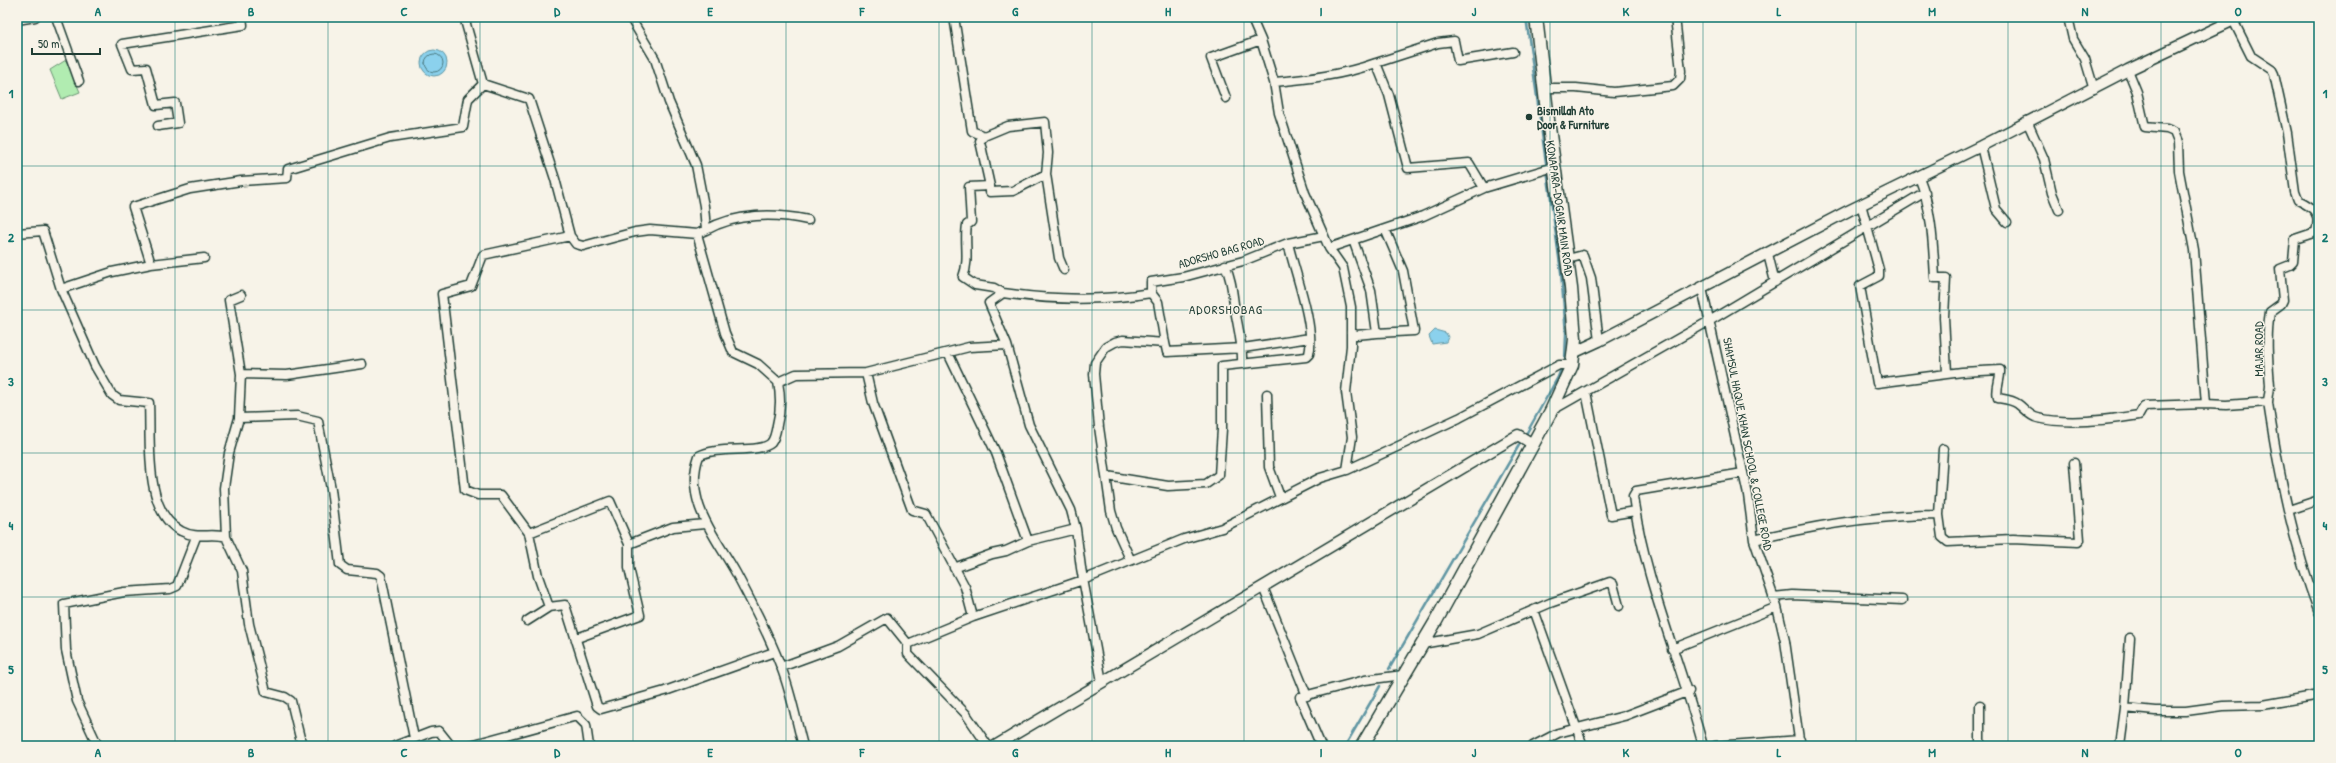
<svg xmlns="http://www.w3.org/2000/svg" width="2336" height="763" font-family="'Patrick Hand',sans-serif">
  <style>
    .green { fill: #b1ecb1; stroke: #689472 }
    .water { fill: #8bd1ed; stroke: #6096a3 }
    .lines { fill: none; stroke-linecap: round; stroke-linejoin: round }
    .shore { stroke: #4a787e; stroke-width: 1 }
    .stream { stroke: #6096a3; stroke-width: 2.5 }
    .minor-casing { stroke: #1f3d34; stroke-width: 11 }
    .tertiary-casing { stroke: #1f3d34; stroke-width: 13 }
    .secondary-casing { stroke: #1f3d34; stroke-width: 15 }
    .minor { stroke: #f7f3e8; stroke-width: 8 }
    .tertiary { stroke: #f7f3e8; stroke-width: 10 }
    .secondary { stroke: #f7f3e8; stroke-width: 12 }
    .grid { fill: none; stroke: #0f766e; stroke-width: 1; stroke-opacity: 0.55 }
    .poi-dot { fill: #1f3d34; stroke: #f7f3e8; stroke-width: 1.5 }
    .labels { text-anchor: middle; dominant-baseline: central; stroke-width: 3; stroke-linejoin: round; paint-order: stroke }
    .poi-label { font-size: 12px; font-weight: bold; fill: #1f3d34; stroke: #f7f3e8; text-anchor: start }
    .street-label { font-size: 12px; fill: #1f3d34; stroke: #f7f3e8 }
    .neighbourhood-label { font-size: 13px; letter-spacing: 1px; fill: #1f3d34; stroke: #f7f3e8 }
    .neatline { fill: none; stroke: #0f766e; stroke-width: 1.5 }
    .grid-label { font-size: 13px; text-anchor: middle; font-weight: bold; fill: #0f766e }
  </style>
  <rect width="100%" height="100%" fill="#f7f3e8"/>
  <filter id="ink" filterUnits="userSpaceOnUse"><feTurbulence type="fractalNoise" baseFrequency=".025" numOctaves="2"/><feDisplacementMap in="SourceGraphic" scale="8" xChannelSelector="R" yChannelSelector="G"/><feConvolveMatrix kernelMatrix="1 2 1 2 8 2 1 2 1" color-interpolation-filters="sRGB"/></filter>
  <g filter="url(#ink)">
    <path class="green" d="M66,60L80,92L62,99L50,70Z"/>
    <path class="water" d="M421 63a13 13 0 1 1 26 0a13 13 0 1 1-26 0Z
      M1435,330L1446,333L1448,337L1446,342L1432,344L1429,336Z"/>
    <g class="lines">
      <path class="shore" d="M425 63a9 9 0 1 1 18 0a9 9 0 1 1-18 0Z"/>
      <path class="stream" d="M1525,436L1558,377L1565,359L1566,334L1561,272L1526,17
        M1389,669L1522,440
        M1345,746L1380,686"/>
      <g class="minor-casing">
        <path id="minor" d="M56,17L79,81
          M464,17L483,84L529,99L555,179L570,236L576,244L583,246L635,232L650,230L697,234L725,333L733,352L758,364L778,382
          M630,17L655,59L669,102L696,165L704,206L706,230L697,234
          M954,17L972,131L984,136L980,141L990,186L969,187L971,222L967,225C964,242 970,260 963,277L975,285L994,288L1003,293
          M1251,17L1261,40L1274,82L1279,113L1305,193L1324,236
          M2068,17L2073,39L2085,59L2094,89
          M17,20L35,17
          M2233,20L2251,56L2272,70L2274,74L2287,133L2295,192L2298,200C2314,208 2321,212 2316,232L2295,239L2293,262L2290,265L2280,269L2283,300L2281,304L2270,312C2266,336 2268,361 2270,385C2270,391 2268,397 2268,403C2279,474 2293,545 2319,612
          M1376,63L1438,43L1454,41L1458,61L1513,52
          M2128,70L2137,92L2145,127L2167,129L2174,132L2178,142L2179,171L2194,250L2206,404L2226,405L2268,402
          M1274,82C1308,79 1343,75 1376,63L1389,95L1408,168L1469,163L1484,188
          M1544,88H1576L1614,92L1673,86L1680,79L1681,71L1675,17
          M1226,98L1211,58L1261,40
          M2027,121L2044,159L2052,193L2059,210
          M158,126L178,123L175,103L156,105L146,68L132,69L122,44L243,25L242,17
          M984,136L1008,126L1045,122L1048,153L1046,174L1059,258L1064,270
          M1981,146L1996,209L2007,222
          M1919,177C1932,209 1933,244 1935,278H1946L1944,317L1947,373
          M990,186V192L1013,191L1046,174
          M1861,204L1879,270V276L1860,286L1877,383L1962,372L2000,370C2001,380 1995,388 1998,398C2004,399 2013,400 2018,404C2025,409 2029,416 2038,418C2067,425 2109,420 2139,415L2144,406L2206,404
          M706,230C736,213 775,213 808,220
          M17,233L43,231L61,289L95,366L112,395L119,400L149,403C151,440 143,512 181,531C198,540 211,532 226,537L242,571L249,624L266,692L285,697L291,701L302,746
          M1329,248L1343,268L1351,307V346L1346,392L1352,437L1347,470
          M1768,254L1775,282
          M1568,259L1583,255L1591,278L1599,341
          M151,264L133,207L190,189L241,181L287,178L288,169L390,138L463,127L468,99L483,84
          M1225,265C1231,278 1232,289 1234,304C1237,324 1243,343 1242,363
          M1702,288L1748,495L1754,540L1777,607L1785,641L1800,746
          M61,289L112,272L151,264L204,258
          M1151,293L1158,302L1165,343
          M1351,332L1356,335L1377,333L1371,290L1353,240
          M1377,333L1414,331L1403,271L1385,229
          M1007,345L1029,425L1071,510L1076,529L1081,568L1102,682
          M948,353L996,453L1028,541
          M866,373L873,403L912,510L926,514L965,587L973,617
          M241,374L287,375L362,364
          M1586,392L1611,515L1635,511
          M1267,394L1269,467L1280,497
          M1551,411L1711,320L1925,192
          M239,418L297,416L318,421L331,489L340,565L347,570L377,573L381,576L414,738
          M1943,449L1939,515L1942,537L1948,542L2013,539L2078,542L2080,540L2074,463
          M1107,476L1168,486L1206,484L1219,475L1222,429V366L1306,357L1309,354C1316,328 1294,270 1288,243
          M2289,510L2319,500
          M529,533L610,501L629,544L673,527L705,524
          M226,537L224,488L229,453L239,418L241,374L229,300L241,295
          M1754,540C1815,525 1876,515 1939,515
          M1130,559L1116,528L1111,511L1099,427L1094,374L1095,363L1106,347L1115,342L1123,340L1165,343L1167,352L1243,348L1310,338
          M954,568L992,554L1006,551L1028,541L1076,529
          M1263,587L1307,696
          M1773,597L1792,595L1902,600
          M549,607L538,576L529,533L501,495H478L465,490L442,294L471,286L483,255L570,236
          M1534,610L1583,746
          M527,621L549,607L565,605L597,706L601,709L665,691L774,652
          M577,638L640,615L629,568V544
          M908,644V654L966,714L988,746
          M1422,644L1478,634L1550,603L1610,582L1613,584L1619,606
          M1672,649L1777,607
          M781,667L838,646L887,618L908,644L973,617L1083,580L1184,539L1222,528L1320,478L1347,470L1459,418L1559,365H1572
          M1980,705V746
          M2125,708L2130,638
          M98,746L77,701L66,650L64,604L124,592L170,589L177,586L196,537
          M395,746L431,732L439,731L451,746
          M467,746L577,716L586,725L589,746
          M803,746C796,720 791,692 781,667C770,638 751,601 736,573C716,537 683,501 699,456C717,445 759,454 771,443C775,438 776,431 777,425C781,410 781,397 778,382L796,374L866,373L969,347L1007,345L989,303L1003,293C1052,300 1102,301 1151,293V282L1183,277L1243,261L1288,243L1324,236L1329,248L1423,216L1484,188L1554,167
          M1321,746L1300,697L1365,680L1403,675
          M1533,746L1558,733L1624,716L1689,691
          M1703,746C1681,662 1645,583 1633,496L1636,491L1743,473
          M1715,746L1800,740
          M2120,746L2125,708L2155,711H2186L2223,706L2263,705L2319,695"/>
      </g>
      <g class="tertiary-casing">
        <path id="tertiary" d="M1575,352L1599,341L1848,211L1981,146L2128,70L2240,17
          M995,746L1518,435L1531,443"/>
      </g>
      <g class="secondary-casing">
        <path id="secondary" d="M1362,746L1436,621L1551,411L1572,365L1575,339L1571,288L1548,120L1536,17"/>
      </g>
      <use href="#minor" class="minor"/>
      <use href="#tertiary" class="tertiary"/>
      <use href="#secondary" class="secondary"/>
    </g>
  </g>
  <path class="grid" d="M175,17V746M328,17V746M480,17V746M633,17V746M786,17V746M939,17V746M1092,17V746M1244,17V746M1397,17V746M1550,17V746M1703,17V746M1856,17V746M2008,17V746M2161,17V746M17,166H2319M17,310H2319M17,453H2319M17,597H2319"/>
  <circle class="poi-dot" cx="1529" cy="117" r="4"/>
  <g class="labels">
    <g class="poi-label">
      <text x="1537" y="110">Bismillah Ato<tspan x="1537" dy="14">Door &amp; Furniture</tspan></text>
    </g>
    <g class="street-label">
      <text transform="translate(1560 208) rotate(82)">KONAPARA-DOGAIR MAIN ROAD</text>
      <text transform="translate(1221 252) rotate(-16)">ADORSHO BAG ROAD</text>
      <text transform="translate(2258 349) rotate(-90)">MAJAR ROAD</text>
      <text transform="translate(1748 444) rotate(79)">SHAMSUL HAQUE KHAN SCHOOL &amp; COLLEGE ROAD</text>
    </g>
    <g class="neighbourhood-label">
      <text x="1226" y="309">ADORSHOBAG</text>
    </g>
  </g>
  <rect width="2336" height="763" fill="none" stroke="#f7f3e8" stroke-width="44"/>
  <path d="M32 48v6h68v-6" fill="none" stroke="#1f3d34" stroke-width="2"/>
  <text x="38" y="48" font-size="12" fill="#1f3d34" stroke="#f7f3e8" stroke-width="3" paint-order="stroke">50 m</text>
  <rect x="22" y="22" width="2292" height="719" class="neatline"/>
  <g class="grid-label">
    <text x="98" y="16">A</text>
    <text x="251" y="16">B</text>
    <text x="404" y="16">C</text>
    <text x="557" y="16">D</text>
    <text x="710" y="16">E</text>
    <text x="862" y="16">F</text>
    <text x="1015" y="16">G</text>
    <text x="1168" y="16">H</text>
    <text x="1321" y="16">I</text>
    <text x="1474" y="16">J</text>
    <text x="1626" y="16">K</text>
    <text x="1779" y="16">L</text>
    <text x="1932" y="16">M</text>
    <text x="2085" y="16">N</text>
    <text x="2238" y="16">O</text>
    <text x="11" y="98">1</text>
    <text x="2325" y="98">1</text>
    <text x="11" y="242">2</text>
    <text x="2325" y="242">2</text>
    <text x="11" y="386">3</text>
    <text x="2325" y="386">3</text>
    <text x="11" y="530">4</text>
    <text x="2325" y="530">4</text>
    <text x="11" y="674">5</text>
    <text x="2325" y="674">5</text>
    <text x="98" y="757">A</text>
    <text x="251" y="757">B</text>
    <text x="404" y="757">C</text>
    <text x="557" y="757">D</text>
    <text x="710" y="757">E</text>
    <text x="862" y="757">F</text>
    <text x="1015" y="757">G</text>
    <text x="1168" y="757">H</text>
    <text x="1321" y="757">I</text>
    <text x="1474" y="757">J</text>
    <text x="1626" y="757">K</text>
    <text x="1779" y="757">L</text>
    <text x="1932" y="757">M</text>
    <text x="2085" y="757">N</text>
    <text x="2238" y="757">O</text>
  </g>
</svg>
